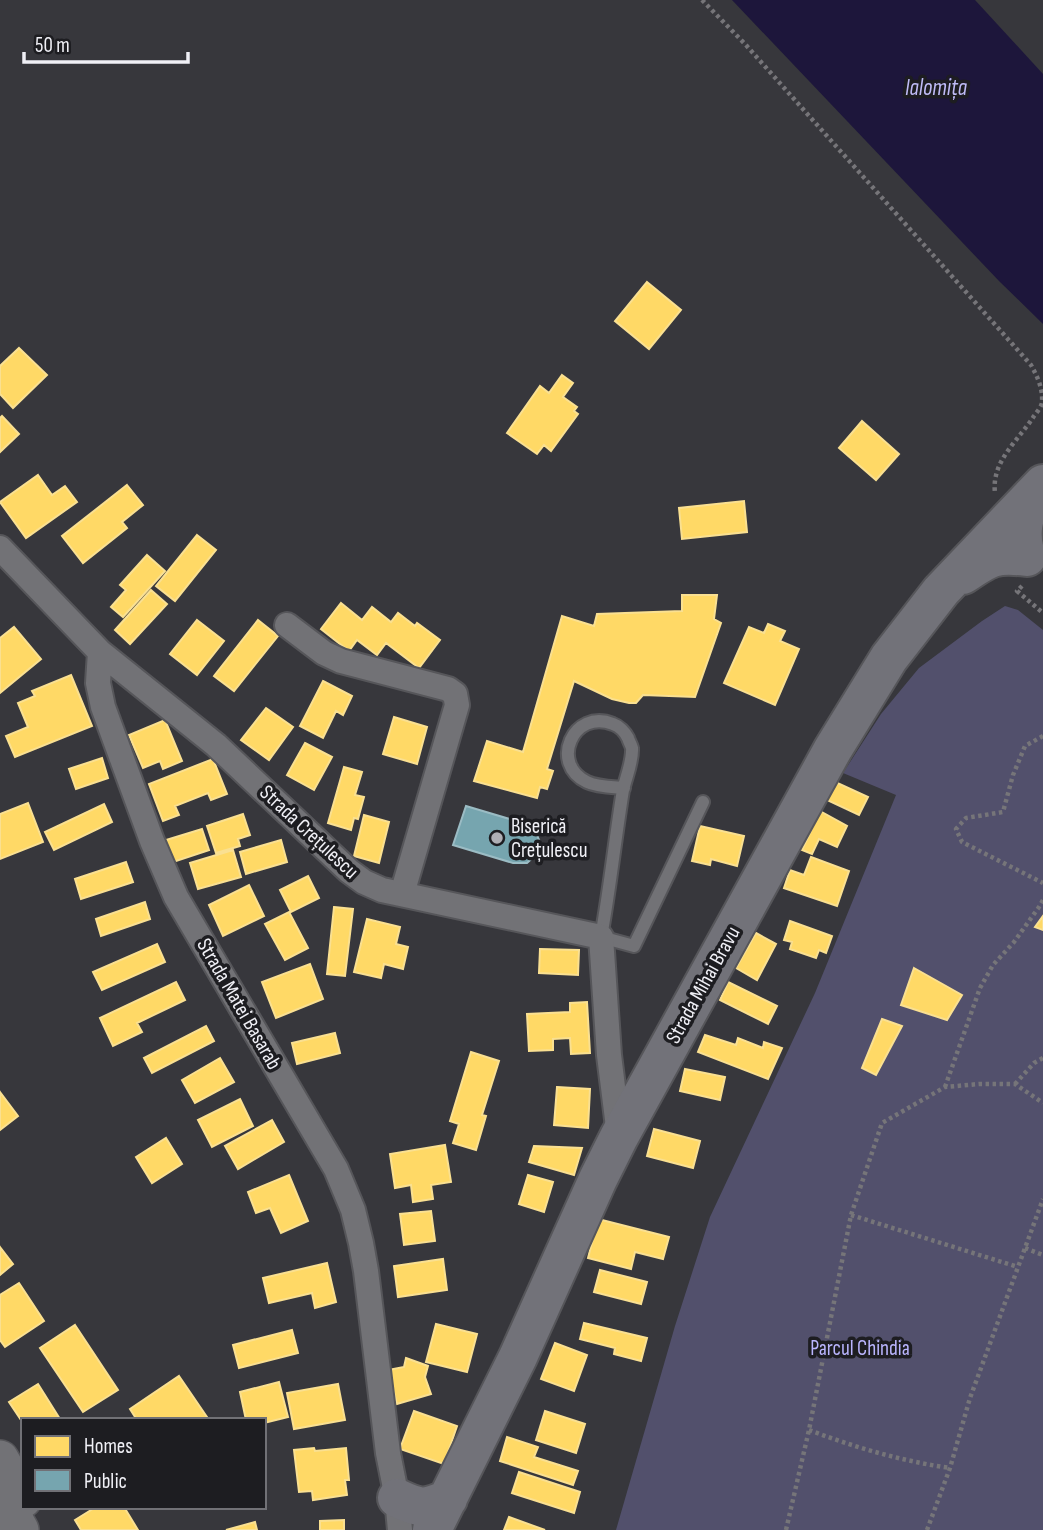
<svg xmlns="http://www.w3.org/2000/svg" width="1043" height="1530" font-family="'Sofia Sans Condensed',sans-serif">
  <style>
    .green { fill: #52506c }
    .water { fill: #1d163b }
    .homes { fill: #ffd966; stroke: #fae091; stroke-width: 2 }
    .public { fill: #76a5af; stroke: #9bbcc4; stroke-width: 2 }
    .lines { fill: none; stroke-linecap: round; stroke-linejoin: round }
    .service-casing { stroke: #56565a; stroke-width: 16 }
    .minor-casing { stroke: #56565a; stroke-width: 28 }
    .secondary-casing { stroke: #56565a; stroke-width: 40 }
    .primary-casing { stroke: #56565a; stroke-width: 42 }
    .path { stroke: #767579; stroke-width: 4.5; stroke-dasharray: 3.5 3.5; stroke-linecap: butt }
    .service { stroke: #727276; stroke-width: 12 }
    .minor { stroke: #727276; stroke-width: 24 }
    .secondary { stroke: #727276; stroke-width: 37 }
    .primary { stroke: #727279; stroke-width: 38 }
    .poi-dot { fill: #afafb5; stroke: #1d1d21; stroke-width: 2.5 }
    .labels { text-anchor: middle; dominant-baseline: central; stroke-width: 7; stroke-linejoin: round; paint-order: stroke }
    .poi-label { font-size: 21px; fill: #f0f0f6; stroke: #1d1d21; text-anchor: start }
    .street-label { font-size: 21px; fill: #f0f0f6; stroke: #1d1d21 }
    .park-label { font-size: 21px; fill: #bab5fe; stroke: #1d1d21 }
    .water-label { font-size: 23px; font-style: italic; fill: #bfbbf6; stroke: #1d1d21 }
  </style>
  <rect width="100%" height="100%" fill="#37373c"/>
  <path class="green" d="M1005,606L1018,610L1043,630V1530H616L675,1326L710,1217L815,993L896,795L843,773L881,714L919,668L982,621Z"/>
  <path class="water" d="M732,0H975L1043,74V324L999,281Z"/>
  <path class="homes" d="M647,282L681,310L649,349L615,321Z
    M19,348L47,375L13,408L0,394V366Z
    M562,375L573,383L563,397L577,407L574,411L578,414L551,451L544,445L537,454L507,433L540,386L549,393Z
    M2,416L19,434L0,452V418Z
    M862,421L899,454L876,480L839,448Z
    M38,475L52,495L65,486L77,502L26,538L0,502Z
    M127,485L143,505L122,522L127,528L83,563L62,536Z
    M744,501L747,532L682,539L679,508Z
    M197,535L216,550L175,601L156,586Z
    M147,555L165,571L123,617L111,607L126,590L120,585Z
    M151,590L167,604L130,644L115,630Z
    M682,595H717L714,619L721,623L695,697L643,695L636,703H629L612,699L574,681L547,769L553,771L547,789L540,787L537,798L474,781L487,741L523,752L562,616L594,626L597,614L682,611Z
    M341,603L362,620L372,607L391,622L398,613L415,626L417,623L440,640L419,668L386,643L377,655L357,640L349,651L321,629Z
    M197,620L224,641L197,675L170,654Z
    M258,620L278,636L234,691L214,676Z
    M768,624L785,631L780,641L799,649L775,705L724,683L749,627L764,633Z
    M14,627L41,659L0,693V638Z
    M71,675L92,726L15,757L6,736L28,727L18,703L35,696L32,691Z
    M323,681L352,696L343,715L336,711L323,738L300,726Z
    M266,708L293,727L269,760L241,740Z
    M394,717L427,727L417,764L383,754Z
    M165,720L182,761L163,769L160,761L143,768L129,735Z
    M305,743L332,757L314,790L287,775Z
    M102,758L108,778L76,789L69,769Z
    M213,759L227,794L211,800L208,793L175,806L179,815L163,821L149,784Z
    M344,767L362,772L355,795L364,797L358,819L354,818L351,830L328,823Z
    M833,781L868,797L859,815L825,799Z
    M28,803L43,842L0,859V814Z
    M104,804L112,822L54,850L45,832Z
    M820,811L847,826L837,847L819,839L812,854L802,850Z
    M243,814L250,835L238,839L240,846L216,853L207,826Z
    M364,815L389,822L379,863L354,856Z
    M700,826L744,836L737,866L711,859L710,865L692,861Z
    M202,829L209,850L170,863L163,841Z
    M281,840L287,862L246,874L240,852Z
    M233,850L241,877L198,889L190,863Z
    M811,857L849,871L837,906L784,888L790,870L804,875Z
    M126,862L133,882L81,899L75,879Z
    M308,876L319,898L291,912L280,890Z
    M249,885L264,916L223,936L209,905Z
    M145,902L150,919L101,936L96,919Z
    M334,907L353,909L345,976L327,974Z
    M289,912L308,948L285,960L265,924Z
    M1043,916V930L1035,927Z
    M367,919L400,927L396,944L408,947L403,969L384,964L381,978L354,972Z
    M790,921L832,936L826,953L819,950L816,958L790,949L792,942L784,940Z
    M756,933L776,944L757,980L736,968Z
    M157,944L165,962L102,990L93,972Z
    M540,949L579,950L578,975L539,973Z
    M310,964L323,999L276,1018L262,982Z
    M914,968L962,995L947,1020L901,1005Z
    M176,982L185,1000L137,1023L142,1032L113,1046L100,1018Z
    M728,982L777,1006L768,1024L720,1000Z
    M587,1002L590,1053L571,1054L570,1038L553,1039V1050L529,1051L527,1014L570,1012V1003Z
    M882,1019L902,1026L876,1075L862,1068Z
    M206,1026L214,1041L152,1073L144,1058Z
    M335,1033L340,1053L297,1064L292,1043Z
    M705,1035L736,1045L738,1038L763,1048L764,1042L782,1048L768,1079L698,1052Z
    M471,1052L499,1061L482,1115L486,1116L476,1150L453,1143L459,1124L450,1121Z
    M220,1058L234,1082L195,1103L182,1080Z
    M685,1069L725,1077L720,1100L680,1091Z
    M557,1087L590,1089L588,1128L554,1125Z
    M0,1092L18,1116L0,1130Z
    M240,1099L253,1126L212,1147L198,1120Z
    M272,1120L284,1142L238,1169L225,1146Z
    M654,1129L700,1141L693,1168L647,1156Z
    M166,1138L182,1164L152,1183L136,1157Z
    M445,1145L451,1182L431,1185L433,1199L413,1202L411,1185L395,1188L390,1154Z
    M534,1146L582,1148L574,1175L529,1162Z
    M289,1175L308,1221L281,1233L270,1208L256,1213L248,1192Z
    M528,1175L553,1182L544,1212L519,1204Z
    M431,1211L435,1241L404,1245L400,1214Z
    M598,1219L669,1237L663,1259L635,1252L631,1269L588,1258Z
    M0,1247L13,1264L0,1275Z
    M443,1259L447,1290L398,1297L394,1266Z
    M327,1263L336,1302L315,1308L312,1293L269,1303L263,1278Z
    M600,1270L647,1282L641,1304L594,1292Z
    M19,1283L44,1321L5,1347L0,1340V1295Z
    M584,1323L647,1338L641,1361L614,1354L615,1348L580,1339Z
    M436,1324L477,1334L467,1372L426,1362Z
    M75,1325L118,1390L83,1412L40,1348Z
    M292,1330L298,1353L239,1368L233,1345Z
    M555,1343L587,1355L574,1391L541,1379Z
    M406,1358L428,1366L425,1377L431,1394L397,1404L388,1370L404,1367Z
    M179,1376L209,1420H137L130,1409Z
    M279,1382L288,1417L264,1423V1420H246L240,1392Z
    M38,1384L60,1419L23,1420V1423L9,1402Z
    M338,1384L345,1420L294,1429L287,1393Z
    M414,1411L457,1426L444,1464L400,1449Z
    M545,1411L585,1424L576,1453L536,1440Z
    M507,1437L538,1447L534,1457L578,1471L573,1485L500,1461Z
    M314,1448L315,1451L346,1448L349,1480H345L347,1495L313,1500L312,1491L299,1492L294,1450Z
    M519,1472L580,1492L574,1513L512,1493Z
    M96,1507H124L138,1530H81L75,1520Z
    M509,1517L545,1530H504Z
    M344,1520V1530H320V1521Z
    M255,1522L257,1530H226Z"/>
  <path class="public" d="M466,806L523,823L535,831L541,844L538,853L527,863H513L453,845Z"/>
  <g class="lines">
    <g class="service-casing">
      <path id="service" d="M624,788C612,787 597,787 587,782C549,764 573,708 613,724C619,726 625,732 628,738C628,739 632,747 632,748C633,761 626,777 623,790C615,839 610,888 601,937L634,946L703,802"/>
    </g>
    <g class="minor-casing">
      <path id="minor" d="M0,548L100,652L216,745L349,871L364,882L382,890L601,937L609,1055L619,1135
        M287,625L324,653L341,661L448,689L455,694L457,705L402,894
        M100,652L98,683L103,707L152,841L176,897L336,1169L353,1210L361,1243L366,1271L388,1453L397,1498L400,1530"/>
    </g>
    <g class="secondary-casing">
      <path id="secondary" d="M0,1459L23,1499
        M0,1494L20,1530"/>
    </g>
    <g class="primary-casing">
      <path id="primary" d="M963,575C989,557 995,553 1027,557C1018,534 1024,515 1034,494
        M397,1498C420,1509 425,1509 448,1499
        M432,1530L518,1357L598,1179L619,1137L833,749L889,658L941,591L1043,484"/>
    </g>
    <path class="path" d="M702,0L745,44L1031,365C1037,376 1043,388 1042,402C1042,406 1037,412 1034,416C1019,440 991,461 995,493
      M1022,586L1017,591L1043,613
      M1043,736L1025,746L1013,775L1003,812L966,818L956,829L962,842L1043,883
      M1015,1084L1034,1063L1043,1058
      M945,1087L980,988L993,965L1014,942L1039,907L1043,900
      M851,1215L1018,1267
      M1025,1248L1043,1255
      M809,1430C854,1447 901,1461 950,1468
      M786,1530L809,1430L851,1215L882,1123L945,1087L979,1084H1015L1043,1103
      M927,1530L950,1468L970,1398L1043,1199"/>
    <use href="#service" class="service"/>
    <use href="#minor" class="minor"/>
    <use href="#secondary" class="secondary"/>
    <use href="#primary" class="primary"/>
  </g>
  <circle class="poi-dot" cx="497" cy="838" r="7"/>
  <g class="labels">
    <g class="poi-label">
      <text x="511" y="826">Biserică<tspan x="511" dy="24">Crețulescu</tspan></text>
    </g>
    <g class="street-label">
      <text transform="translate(309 832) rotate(43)">Strada Crețulescu</text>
      <text transform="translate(703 985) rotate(-61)">Strada Mihai Bravu</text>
      <text transform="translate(239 1004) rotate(60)">Strada Matei Basarab</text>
    </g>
    <g class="park-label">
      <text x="860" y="1348">Parcul Chindia</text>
    </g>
    <g class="water-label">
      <text x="936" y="88">Ialomița</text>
    </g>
  </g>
  <rect x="21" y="1418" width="245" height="91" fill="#1d1d21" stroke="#717176" stroke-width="2"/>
  <rect x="35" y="1436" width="35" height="21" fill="#ffd966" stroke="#717176" stroke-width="2"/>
  <text x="84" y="1453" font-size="21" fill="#f0f0f6">Homes</text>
  <rect x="35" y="1470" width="35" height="21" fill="#76a5af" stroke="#717176" stroke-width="2"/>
  <text x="84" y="1488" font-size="21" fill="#f0f0f6">Public</text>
  <path d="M24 52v10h164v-10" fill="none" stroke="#f0f0f6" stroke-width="3.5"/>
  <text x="35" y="52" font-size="21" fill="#f0f0f6" stroke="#1d1d21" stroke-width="5" paint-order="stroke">50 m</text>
</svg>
